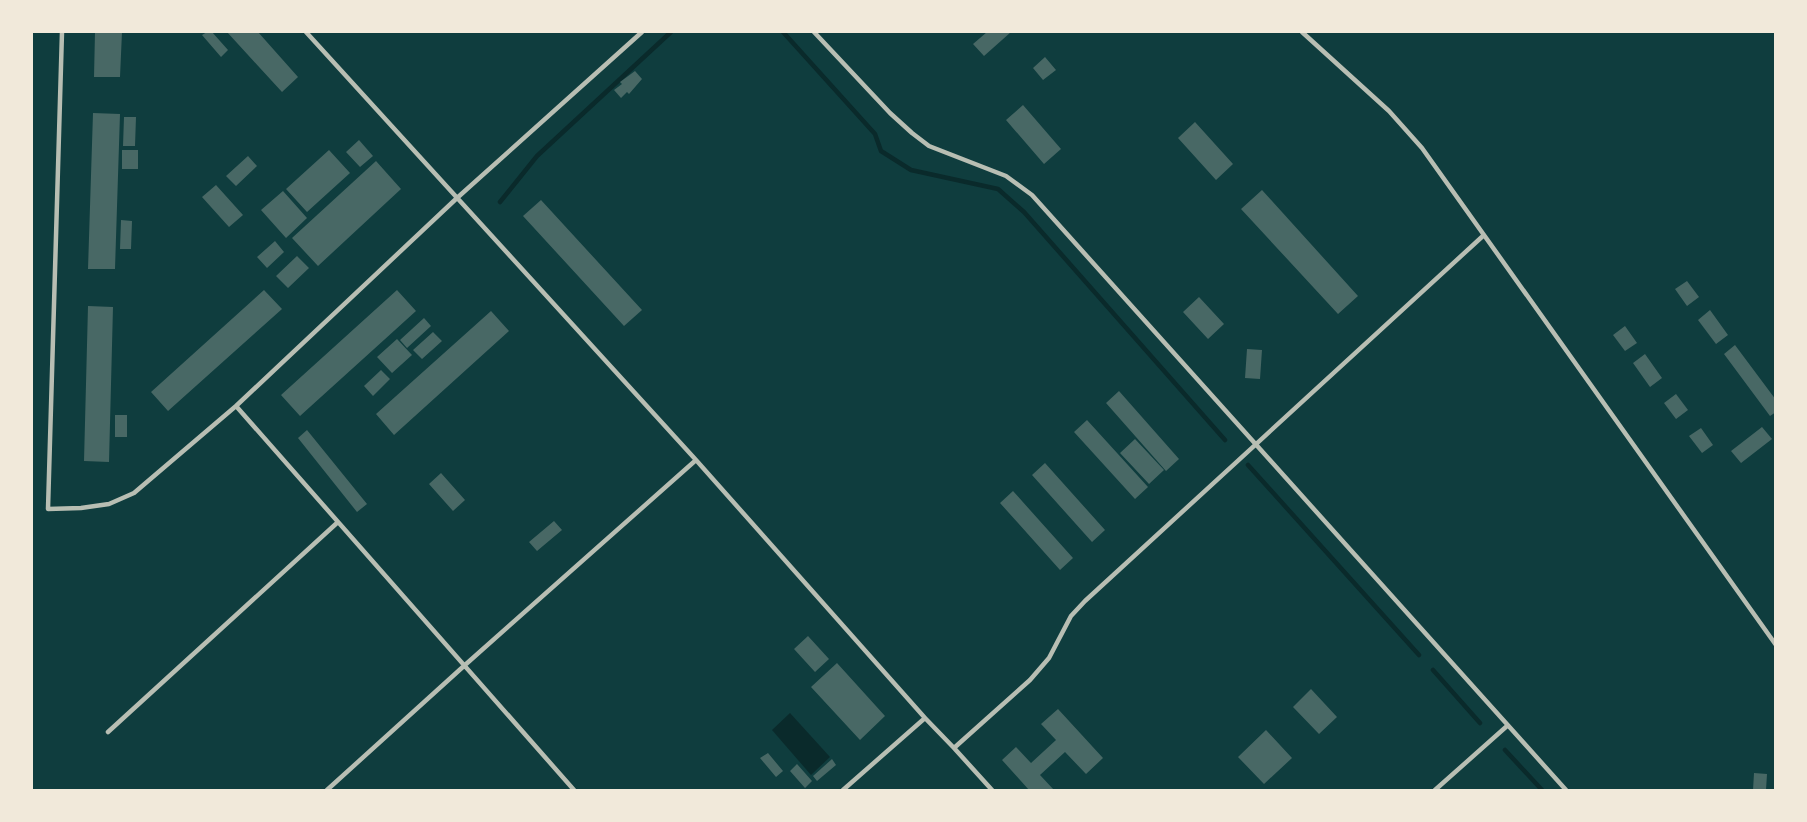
<svg xmlns="http://www.w3.org/2000/svg" width="1807" height="822" font-family="'Nunito Sans',sans-serif">
  <style>
    .water { fill: #0a2a2b }
    .lines { fill: none; stroke-linecap: round; stroke-linejoin: round }
    .stream { stroke: #0a2a2b; stroke-width: 4.5 }
    .building { fill: #486865 }
    .service { stroke: #b8beb3; stroke-width: 4.5 }
  </style>
  <rect width="100%" height="100%" fill="#0f3d3e"/>
  <path class="water" d="M790,713L830,757L811,775L772,730Z"/>
  <g class="lines">
    <path class="stream" d="M783,32L875,134L881,151L911,170L998,189L1024,212L1225,440
      M500,202L537,156L671,32
      M1248,465L1419,655
      M1433,670L1480,723
      M1505,750L1542,790"/>
  </g>
  <path class="building" d="M95,32H122L120,77H94Z
    M207,32H212L228,50L221,57L202,35Z
    M227,32H258L298,77L282,92Z
    M987,32H1011L984,56L973,44Z
    M1045,57L1056,70L1043,80L1033,68Z
    M635,71L642,79L629,94L627,92L621,98L614,90L622,84L620,82Z
    M1023,105L1061,149L1044,164L1006,120Z
    M93,113L120,114L115,269H88Z
    M124,117H136L135,146H123Z
    M1195,122L1233,164L1216,180L1178,138Z
    M359,140L373,156L360,167L346,152Z
    M122,150H138V169H122Z
    M329,150L350,173L307,212L286,189Z
    M248,156L257,166L236,186L226,176Z
    M376,161L401,189L318,266L292,238Z
    M216,185L243,215L229,227L202,197Z
    M1262,190L1358,296L1338,314L1241,209Z
    M283,191L307,218L286,238L261,210Z
    M541,200L642,310L624,326L523,216Z
    M121,220L132,221L131,249H120Z
    M275,241L284,252L267,268L257,257Z
    M297,256L309,268L288,288L276,276Z
    M1687,281L1699,297L1687,306L1675,289Z
    M264,290L282,309L168,411L151,392Z
    M397,290L416,311L300,416L281,395Z
    M1199,297L1224,324L1208,339L1183,312Z
    M88,306L113,307L109,462L84,461Z
    M1710,310L1728,335L1716,344L1698,320Z
    M491,311L509,331L394,435L376,414Z
    M424,318L431,326L407,348L400,340Z
    M1625,326L1637,343L1625,351L1613,335Z
    M433,332L442,341L422,359L413,350Z
    M397,339L412,355L392,373L377,357Z
    M1735,345L1776,400V412L1770,416L1724,354Z
    M1247,349L1262,350L1260,379L1245,378Z
    M1645,354L1662,378L1650,387L1633,363Z
    M381,370L390,379L373,396L364,386Z
    M1119,391L1179,459L1166,471L1106,403Z
    M1676,394L1688,410L1676,419L1664,403Z
    M115,415H127V437H115Z
    M1087,420L1148,487L1135,499L1074,432Z
    M1762,427L1772,439L1741,463L1731,451Z
    M1701,428L1713,445L1702,453L1689,436Z
    M307,430L367,504L357,512L298,438Z
    M1135,439L1164,470L1149,484L1120,453Z
    M1045,463L1105,530L1092,542L1032,475Z
    M441,473L465,500L453,511L429,484Z
    M1013,491L1073,558L1060,570L1000,503Z
    M554,521L562,530L537,551L529,542Z
    M808,636L829,659L815,672L794,649Z
    M837,663L885,716L860,740L811,687Z
    M1311,689L1337,717L1319,734L1293,707Z
    M1058,709L1103,758L1086,774L1065,752L1040,775L1054,790H1029L1002,760L1016,747L1031,763L1056,740L1041,724Z
    M1266,730L1292,758L1264,784L1238,757Z
    M768,753L783,771L776,777L760,758Z
    M832,759L836,765L817,781L813,776Z
    M797,764L812,781L805,788L790,771Z
    M1754,773L1767,774L1766,790H1753Z"/>
  <g class="lines">
    <path class="service" d="M62,32L48,509L81,508L109,504L134,493L236,406L457,198L642,32
      M306,32L696,460L925,718L954,748L992,790
      M814,32L890,113L912,133L929,146L1006,176L1032,195L1566,790
      M1302,32L1389,111L1422,148L1776,645
      M236,406L574,790
      M108,732L338,522
      M954,748L1030,680L1049,658L1071,616L1085,601L1484,235
      M327,790L465,665L696,460
      M843,790L925,718
      M1435,790L1507,726"/>
  </g>
  <rect width="1807" height="822" fill="none" stroke="#f1e9da" stroke-width="66"/>
</svg>
